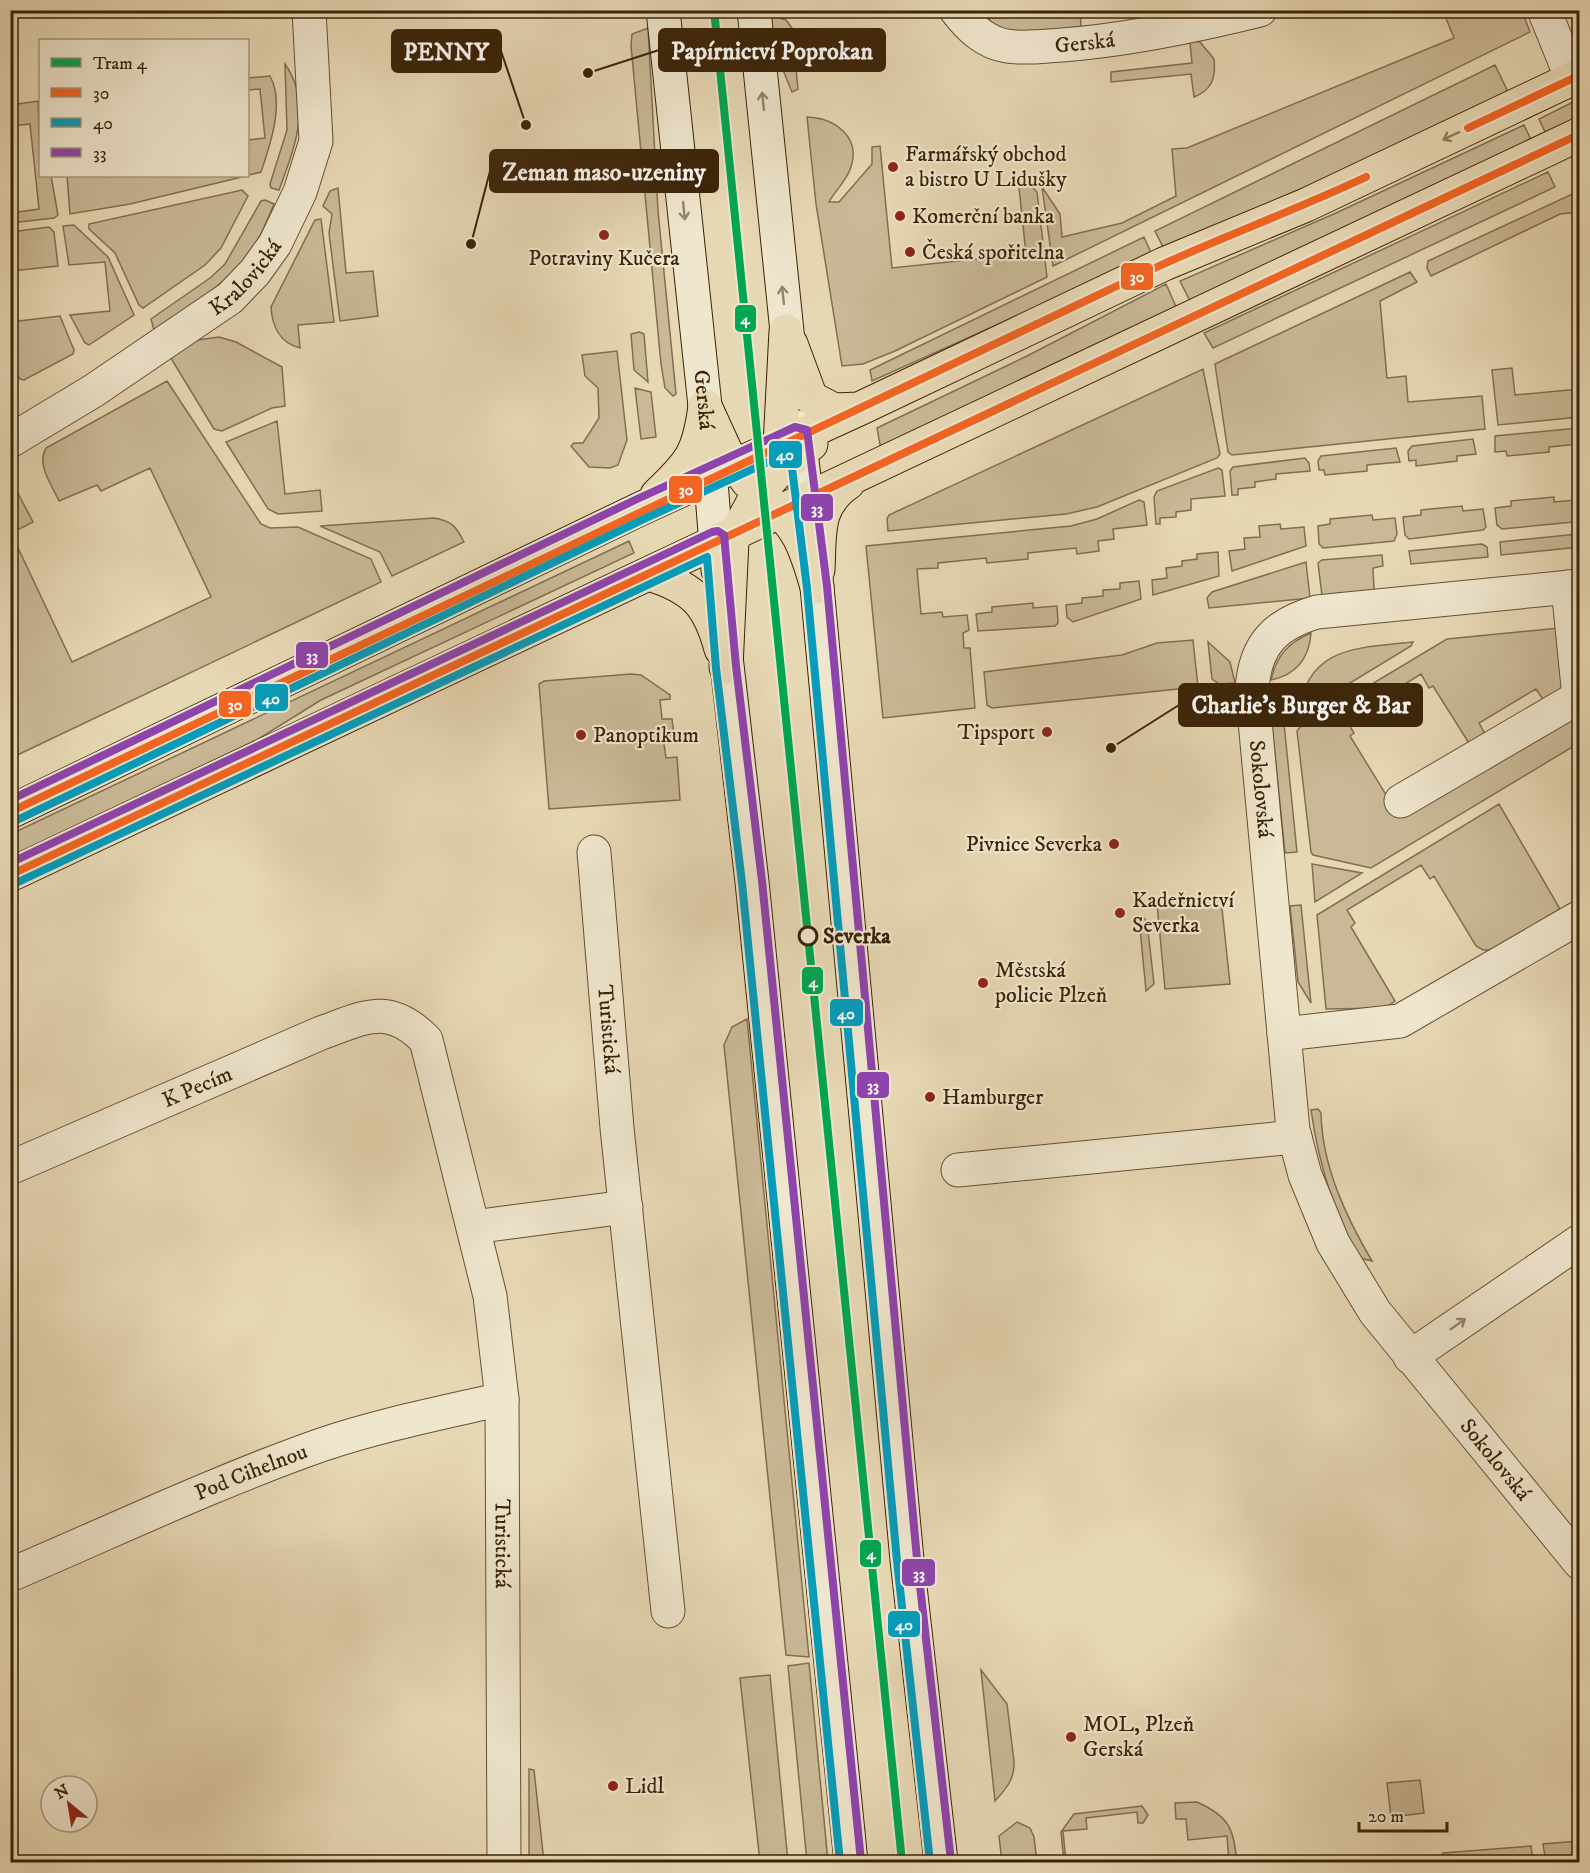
<svg xmlns="http://www.w3.org/2000/svg" width="1590" height="1873" font-family="'IM FELL DW Pica',serif">
  <style>
    .green { fill: #cab997; stroke: #826e50; stroke-width: 1.5 }
    .lines { fill: none; stroke-linecap: round; stroke-linejoin: round }
    .street-casing { stroke: #655033; stroke-width: 35 }
    .secondary-casing { stroke: #3a2308; stroke-width: 35 }
    .primary-casing { stroke: #3a2308; stroke-width: 35 }
    .street { stroke: #efe6ce; stroke-width: 33 }
    .secondary { stroke: #efe6ce; stroke-width: 33 }
    .primary { stroke: #e7d8b4; stroke-width: 33 }
    .bus-1-casing { stroke: #efe6ce; stroke-width: 12 }
    .bus-2-casing { stroke: #efe6ce; stroke-width: 12 }
    .bus-3-casing { stroke: #efe6ce; stroke-width: 12 }
    .bus-1 { stroke: #f26522; stroke-width: 8 }
    .bus-2 { stroke: #069cba; stroke-width: 8 }
    .bus-3 { stroke: #8e44ad; stroke-width: 8 }
    .tram-1-casing { stroke: #efe6ce; stroke-width: 12 }
    .tram-1 { stroke: #00a651; stroke-width: 8 }
    .oneway { stroke: #94846b }
    .oneway2 { stroke: #907e5e }
    .poi-dot { fill: #8f2418; stroke: #efe6ce; stroke-width: 2 }
    .stop-dot { fill: #efe6ce; stroke: #3a2308; stroke-width: 3 }
    .labels { text-anchor: middle; dominant-baseline: central; stroke-width: 4.5; stroke-linejoin: round; paint-order: stroke }
    .street-label { font-size: 22px; fill: #3a2308; stroke: #efe6ce }
    .poi-label { font-size: 22px; fill: #3a2308; stroke: #efe6ce; text-anchor: start }
    .stop-label { font-size: 22px; font-weight: bold; fill: #3a2308; stroke: #efe6ce; text-anchor: start }
    .leader { fill: none; stroke: #3a2308; stroke-width: 2 }
    .callout-dot { fill: #3a2308; stroke: #efe6ce; stroke-width: 2 }
    .callout { fill: #3a2308; stroke: #3a2308; stroke-width: 2 }
    .callout-label { font-size: 24px; text-anchor: middle; font-weight: bold; fill: #fff }
    .line-badge { stroke: #efe6ce; stroke-width: 2 }
    .badge-label { font-size: 16px; text-anchor: middle; font-weight: bold; fill: #fff }
  </style>
  <rect width="100%" height="100%" fill="#e7d8b4"/>
  <filter id="stains"><feTurbulence type="fractalNoise" baseFrequency=".00333" numOctaves="4"/><feColorMatrix values="0 0 0 0 .2 0 0 0 0 .09 0 0 0 0 .02 0 0 0 .5 -.17"/></filter>
  <radialGradient id="worn" r=".72"><stop offset=".6" stop-color="#630" stop-opacity="0"/><stop offset="1" stop-color="#630" stop-opacity=".3"/></radialGradient>
  <path class="green" d="M989,11H1080L1081,27L1009,34L990,24Z
    M1443,11H1522L1530,32L1053,266L1042,187L1060,214L1062,237L1122,223L1176,196L1172,149L1187,148L1454,38Z
    M777,17L786,20L792,28L798,89L792,92L774,48L771,18Z
    M648,28L658,211L676,394L673,396L665,388L661,364L631,46L632,34Z
    M1194,41L1200,42L1214,59C1216,78 1212,90 1194,97L1191,74L1111,82V72L1192,63L1190,42Z
    M285,64C313,104 294,149 279,190L271,188L270,184L287,130Z
    M1495,65L1509,94L1165,251L1155,231Z
    M270,76C285,103 270,145 261,172L248,175V140L265,138L260,89L248,90V78Z
    M1579,99V121L1547,136L1539,119Z
    M38,101L40,176H51L58,215L54,218L11,223V213L39,209L30,124L11,126V105Z
    M807,117C834,118 861,136 851,167C847,180 835,191 829,202H839L872,164V147L880,146L892,268L1026,254L1018,178L1023,177L1037,192L1047,277L895,351L863,364L842,366L816,204Z
    M1524,125L1532,142L1191,303L1180,281L1336,213Z
    M1548,172L1555,187L1213,348L1204,333Z
    M67,176H246L130,204L70,214Z
    M338,188L346,273L373,271L378,316L340,321L329,233L332,214L323,206L330,191Z
    M242,190L248,196L221,248L205,265L143,308L139,305L115,253L89,229V224Z
    M1579,191V212L1560,214L1431,276L1427,268L1428,261Z
    M265,200L274,204C266,223 259,242 246,258C222,288 185,308 154,330L151,319L210,278L225,264L261,201Z
    M321,219L334,322L298,325L300,348C280,343 272,326 271,307L315,220Z
    M74,225L108,257L134,315L89,345L85,343L70,315L110,311L105,262L69,265L63,226Z
    M49,227L54,232L58,266L11,271V232Z
    M1144,237L1152,255L872,381L870,370Z
    M1410,272L1417,282L1380,301L1387,378L1406,376L1408,402L1482,396L1485,429L1232,455L1228,452L1215,364Z
    M1166,284L1177,309L881,450L877,428L1027,356Z
    M60,316L74,350L73,354L24,380L20,379L11,366V322Z
    M639,332L644,334L648,382L634,370L631,334Z
    M219,337L236,342L282,367L285,406L272,408L222,431L214,429L169,355L191,341Z
    M617,351L627,440L618,465L610,468L589,467L571,446L574,443H583L599,418L598,388L585,376L582,355Z
    M1512,368L1515,395L1579,389V417L1498,425L1492,370Z
    M1203,369L1220,454L1217,458L1097,507L1066,514L888,531L887,519L889,515Z
    M167,381L261,524L270,528L298,527L371,559L381,582L11,758V480L33,522L11,533L72,662L211,597L150,468L101,491L97,485L59,501C52,485 36,465 46,448Z
    M635,388L651,392L656,437L641,439Z
    M277,421L285,494L320,490L322,511L278,514L268,509L226,442Z
    M1578,428L1579,444L1549,447V452L1507,456L1506,451L1495,452V436Z
    M1473,439L1476,454L1457,456V461L1416,466V460L1409,461L1408,451L1412,446Z
    M1396,448L1400,462L1367,465V471L1325,475L1324,470H1319L1318,461L1321,456Z
    M1305,458L1309,463L1310,471L1276,474V479L1255,482V487L1238,489V495H1232L1230,471L1233,467Z
    M1218,468L1222,470L1225,496L1191,499V510L1176,512V517L1160,518V524H1156L1154,497L1157,491Z
    M1554,497V502L1577,500V518L1574,522L1502,529L1497,525L1495,508L1511,506V501Z
    M1139,500L1144,502L1147,525L1113,529L1114,539L1098,541L1099,551L1077,554L1076,548L1028,553V559L987,563L986,558L938,563V568L917,569L921,614L942,612L943,617L967,615L969,630L963,633L964,648H970L975,708L883,718L866,546L1071,526L1097,519Z
    M1462,506L1463,511L1483,509L1486,527L1483,530L1409,539L1405,535L1403,517L1421,515V510Z
    M1372,515L1373,520L1395,518L1397,534L1394,541L1323,548L1319,544L1318,526L1330,524V519Z
    M434,518C452,521 456,526 464,542L392,576L380,552L320,526Z
    M1280,524L1281,529L1304,527L1306,546L1232,571L1229,551L1245,549L1244,538L1260,537L1259,526Z
    M1577,534L1579,547L1501,555L1500,542Z
    M629,541L634,553L321,700L239,751L11,858V834Z
    M1482,544L1487,547L1488,557L1411,564L1409,551Z
    M1218,552L1219,576L1153,595L1152,580L1167,578L1166,568L1182,566V561L1197,559V554Z
    M1382,555L1383,566L1373,568L1374,591L1322,596L1318,563L1322,560Z
    M1306,562L1310,598L1209,608L1207,598L1212,592Z
    M1139,581L1141,599L1073,622L1067,617L1066,605L1082,603V598L1103,596V590L1120,589V583Z
    M1033,603V608L1057,606L1058,623L1055,626L978,631L976,614L992,612V607Z
    M1559,628L1563,689L1548,707L1536,689L1479,723L1489,741L1472,748L1433,686L1429,688L1421,674L1346,720L1354,733L1350,736L1399,816L1579,708V743L1371,868L1313,855L1311,852L1297,731L1300,727L1447,639Z
    M1311,633C1309,658 1296,675 1271,680C1276,656 1289,642 1311,633Z
    M1193,640L1198,687L992,708L987,705L984,672L1122,655L1157,643Z
    M1208,642L1230,662L1235,683L1219,684L1212,679Z
    M1413,642L1411,646L1299,714C1306,646 1358,648 1413,642Z
    M631,674L641,675L670,695V699L660,700L662,719H672L674,735L663,737L666,758L677,757L680,800L549,809L539,684L544,681Z
    M1281,694L1297,852L1285,853L1269,696Z
    M1499,804L1560,909L1491,950H1483L1476,946L1434,876L1430,879L1421,865L1347,910L1355,923L1351,927L1395,1001L1385,1008L1326,1009L1317,915Z
    M1312,864L1362,873L1315,902Z
    M1221,899L1230,984L1165,989L1157,904Z
    M1301,905L1311,1003L1298,982L1290,906Z
    M1139,918H1144L1147,922L1154,984L1146,991Z
    M747,1019L809,1657L786,1655L724,1045L732,1027Z
    M1318,1109L1321,1113C1322,1166 1346,1217 1372,1261L1356,1257C1333,1206 1319,1166 1311,1110Z
    M809,1663L828,1862H807L788,1666Z
    M981,1670L1007,1704L1014,1761C1015,1779 1006,1789 995,1801Z
    M770,1675L788,1862H760L740,1678Z
    M529,1769L534,1770L544,1862H529Z
    M1420,1780L1424,1813L1391,1817L1387,1783Z
    M1197,1802C1230,1817 1233,1828 1237,1862H1229L1227,1836L1188,1840L1186,1819H1176L1175,1803Z
    M1142,1806L1148,1815L1143,1823H1138L1137,1812L1086,1818L1087,1829L1063,1831L1066,1862H1064L1061,1832L1074,1814Z
    M1017,1822L1030,1828L1034,1837L1037,1862H1002L999,1836Z
    M1579,1841V1862H1546L1543,1844Z
    M1531,1846L1533,1862H1438L1443,1853Z"/>
  <g class="lines">
    <g class="street-casing">
      <g id="street">
        <path id="s1" d="M956,10C969,27 985,43 1007,46C1024,49 1044,46 1062,45C1129,40 1195,26 1260,10"/>
        <path d="M1544,10L1572,79"/>
        <path id="s2" d="M10,441L93,391L230,298L255,272L275,244L300,192L316,141L309,10"/>
        <path id="s3" d="M1580,586L1317,612C1275,624 1255,645 1252,689L1293,1130L1305,1175L1333,1243L1375,1312L1580,1563"/>
        <path d="M1401,801L1579,697L1568,587"/>
        <path id="s4" d="M594,852L617,1128L668,1611"/>
        <path d="M1284,1034L1400,1021L1580,917"/>
        <path id="s5" d="M10,1168L321,1033C366,1017 388,1002 426,1040L490,1296L502,1399L504,1862"/>
        <path d="M958,1170L1295,1137"/>
        <path d="M473,1227L626,1207"/>
        <path d="M1410,1357L1580,1241"/>
        <path id="s6" d="M10,1575C113,1531 216,1482 321,1445C380,1425 441,1413 502,1399"/>
      </g>
    </g>
    <g class="secondary-casing">
      <g id="secondary">
        <path id="s7" d="M663,10L705,406L718,570"/>
        <path d="M754,10L790,361"/>
        <path d="M798,427L817,587L907,1560L941,1862"/>
        <path d="M724,639L752,882L851,1862"/>
      </g>
    </g>
    <g class="primary-casing">
      <path id="primary" d="M791,344L811,398L834,410L859,409
        M705,406L727,454L748,482
        M773,462L780,445L786,331
        M657,495C691,463 699,453 705,406
        M762,498C798,521 806,549 817,587
        M818,570C820,533 815,506 848,483
        M649,574C694,588 709,604 721,649
        M726,667L732,541L757,495L780,469L811,444
        M10,812L640,509L859,409L1164,264L1306,205L1580,75
        M10,875L1580,134"/>
    </g>
    <use href="#street" class="street"/>
    <use href="#secondary" class="secondary"/>
    <use href="#primary" class="primary"/>
    <g class="bus-1-casing">
      <path id="bus-1" d="M1468,128L1580,75
        M10,812C392,628 775,446 1159,266C1227,235 1298,209 1366,177
        M10,875L1580,134"/>
    </g>
    <g class="bus-2-casing">
      <path id="bus-2" d="M15,821L644,519L790,452L807,588L897,1561L930,1862
        M14,884L707,557L716,668L742,883L840,1862"/>
    </g>
    <g class="bus-3-casing">
      <path id="bus-3" d="M10,800L635,500L795,427L807,430L827,586L917,1559L951,1861
        M10,863L712,532L718,531L724,535L736,666L762,881L861,1861"/>
    </g>
    <use href="#bus-1" class="bus-1"/>
    <use href="#bus-2" class="bus-2"/>
    <use href="#bus-3" class="bus-3"/>
    <g class="tram-1-casing">
      <path id="tram-1" d="M714,10L902,1862"/>
    </g>
    <use href="#tram-1" class="tram-1"/>
  </g>
  <defs><path id="oneway-shaft" d="M-6 0H5M1.5-3L5.5 0L1.5 3" fill="none" stroke-width="1.6" stroke-linecap="round" stroke-linejoin="round" transform="scale(1.5)"/></defs>
  <g class="oneway">
    <use href="#oneway-shaft" transform="translate(763 101) rotate(-96)"/>
    <use href="#oneway-shaft" transform="translate(684 211) rotate(84)"/>
    <use href="#oneway-shaft" transform="translate(783 295) rotate(-96)"/>
    <use href="#oneway-shaft" transform="translate(1458 1324) rotate(-35)"/>
  </g>
  <use class="oneway2" href="#oneway-shaft" transform="translate(1451 136) rotate(155)"/>
  <g class="poi-dot">
    <circle cx="893" cy="167" r="6"/>
    <circle cx="900" cy="216" r="6"/>
    <circle cx="604" cy="235" r="6"/>
    <circle cx="910" cy="252" r="6"/>
    <circle cx="1047" cy="732" r="6"/>
    <circle cx="581" cy="735" r="6"/>
    <circle cx="1114" cy="844" r="6"/>
    <circle cx="1120" cy="913" r="6"/>
    <circle cx="983" cy="983" r="6"/>
    <circle cx="930" cy="1097" r="6"/>
    <circle cx="1071" cy="1737" r="6"/>
    <circle cx="613" cy="1786" r="6"/>
  </g>
  <circle class="stop-dot" cx="808" cy="936" r="9"/>
  <g class="labels">
    <g class="street-label">
      <text stroke="none"><textPath href="#s1" startOffset="142">Gerská</textPath></text>
      <text stroke="none"><textPath href="#s2" startOffset="288">Kralovická</textPath></text>
      <text stroke="none"><textPath href="#s7" startOffset="392">Gerská</textPath></text>
      <text stroke="none"><textPath href="#s3" startOffset="474">Sokolovská</textPath></text>
      <text stroke="none"><textPath href="#s4" startOffset="178">Turistická</textPath></text>
      <text stroke="none"><textPath href="#s5" startOffset="204">K Pecím</textPath></text>
      <text stroke="none"><textPath href="#s3" startOffset="1208">Sokolovská</textPath></text>
      <text stroke="none"><textPath href="#s6" startOffset="262">Pod Cihelnou</textPath></text>
      <text stroke="none"><textPath href="#s5" startOffset="966">Turistická</textPath></text>
    </g>
    <g class="poi-label">
      <text x="905" y="154">Farmářský obchod<tspan x="905" dy="25">a bistro U Lidušky</tspan></text>
      <text x="912" y="216">Komerční banka</text>
      <text x="922" y="252">Česká spořitelna</text>
      <text x="604" y="258" text-anchor="middle">Potraviny Kučera</text>
      <text x="1035" y="732" text-anchor="end">Tipsport</text>
      <text x="593" y="735">Panoptikum</text>
      <text x="1102" y="844" text-anchor="end">Pivnice Severka</text>
      <text x="1132" y="900">Kadeřnictví<tspan x="1132" dy="25">Severka</tspan></text>
      <text x="995" y="970">Městská<tspan x="995" dy="25">policie Plzeň</tspan></text>
      <text x="942" y="1097">Hamburger</text>
      <text x="1083" y="1724">MOL, Plzeň<tspan x="1083" dy="25">Gerská</tspan></text>
      <text x="625" y="1786">Lidl</text>
    </g>
    <g class="stop-label">
      <text x="823" y="936">Severka</text>
    </g>
  </g>
  <path class="leader" d="M588 73L659 50M526 125L501 51M471 244L490 171M1111 748L1179 705"/>
  <g class="callout-dot">
    <circle cx="588" cy="73" r="6"/>
    <circle cx="526" cy="125" r="6"/>
    <circle cx="471" cy="244" r="6"/>
    <circle cx="1111" cy="748" r="6"/>
  </g>
  <g class="callout">
    <rect x="659" y="29" width="226" height="42" rx="6"/>
    <rect x="392" y="30" width="109" height="42" rx="6"/>
    <rect x="490" y="150" width="228" height="42" rx="6"/>
    <rect x="1179" y="684" width="243" height="42" rx="6"/>
  </g>
  <g class="callout-label">
    <text x="772" y="59">Papírnictví Poprokan</text>
    <text x="446" y="60">PENNY</text>
    <text x="604" y="180">Zeman maso-uzeniny</text>
    <text x="1301" y="713">Charlie's Burger &amp; Bar</text>
  </g>
  <g class="line-badge">
    <rect x="1120" y="262" width="34" height="29" rx="6" fill="#f26522"/>
    <rect x="734" y="304" width="23" height="29" rx="6" fill="#00a651"/>
    <rect x="768" y="440" width="35" height="29" rx="6" fill="#069cba"/>
    <rect x="668" y="475" width="35" height="29" rx="6" fill="#f26522"/>
    <rect x="800" y="493" width="34" height="29" rx="6" fill="#8e44ad"/>
    <rect x="295" y="641" width="34" height="28" rx="6" fill="#8e44ad"/>
    <rect x="254" y="683" width="35" height="29" rx="6" fill="#069cba"/>
    <rect x="218" y="690" width="34" height="28" rx="6" fill="#f26522"/>
    <rect x="801" y="966" width="23" height="29" rx="6" fill="#00a651"/>
    <rect x="829" y="998" width="35" height="29" rx="6" fill="#069cba"/>
    <rect x="856" y="1071" width="34" height="28" rx="6" fill="#8e44ad"/>
    <rect x="859" y="1539" width="23" height="29" rx="6" fill="#00a651"/>
    <rect x="901" y="1558" width="35" height="29" rx="6" fill="#8e44ad"/>
    <rect x="887" y="1610" width="34" height="28" rx="6" fill="#069cba"/>
  </g>
  <g class="badge-label">
    <text x="1137" y="282">30</text>
    <text x="745" y="324">4</text>
    <text x="785" y="460">40</text>
    <text x="686" y="495">30</text>
    <text x="817" y="514">33</text>
    <text x="312" y="661">33</text>
    <text x="271" y="704">40</text>
    <text x="235" y="710">30</text>
    <text x="813" y="987">4</text>
    <text x="846" y="1019">40</text>
    <text x="873" y="1091">33</text>
    <text x="871" y="1559">4</text>
    <text x="919" y="1579">33</text>
    <text x="904" y="1630">40</text>
  </g>
  <rect width="1590" height="1873" fill="none" stroke="#e7d8b4" stroke-width="36"/>
  <rect x="12" y="12" width="1566" height="1849" fill="none" stroke="#3a2308" stroke-width="3"/>
  <rect x="18" y="18" width="1554" height="1837" fill="none" stroke="#3a2308" stroke-width="1.5"/>
  <rect x="39" y="39" width="210" height="138" fill="#efe6ce" stroke="#a7987f" stroke-width="1.5"/>
  <rect x="51" y="58" width="30" height="9" fill="#00a651" stroke="#a7987f" stroke-width="1.5"/>
  <text x="93" y="69" font-size="18" fill="#3a2308">Tram 4</text>
  <rect x="51" y="88" width="30" height="9" fill="#f26522" stroke="#a7987f" stroke-width="1.5"/>
  <text x="93" y="99" font-size="18" fill="#3a2308">30</text>
  <rect x="51" y="118" width="30" height="9" fill="#069cba" stroke="#a7987f" stroke-width="1.5"/>
  <text x="93" y="129" font-size="18" fill="#3a2308">40</text>
  <rect x="51" y="148" width="30" height="9" fill="#8e44ad" stroke="#a7987f" stroke-width="1.5"/>
  <text x="93" y="159" font-size="18" fill="#3a2308">33</text>
  <g transform="translate(69 1804) rotate(330)"><circle r="28" fill="#efe6ce" stroke="#a7987f" stroke-width="1.5"/>
  <path d="M0-4.5L10 22L0 15L-10 22Z" fill="#8f2418"/>
  <text y="-9" font-size="16" font-weight="bold" text-anchor="middle" fill="#3a2308">N</text>
  </g>
  <path d="M1359 1822v9h88v-9" fill="none" stroke="#3a2308" stroke-width="3"/>
  <text x="1368" y="1822" font-size="18" fill="#3a2308" stroke="#efe6ce" stroke-width="4.5" paint-order="stroke">20 m</text>
  <rect width="100%" height="100%" filter="url(#stains)"/>
  <rect width="100%" height="100%" fill="url(#worn)"/>
</svg>
